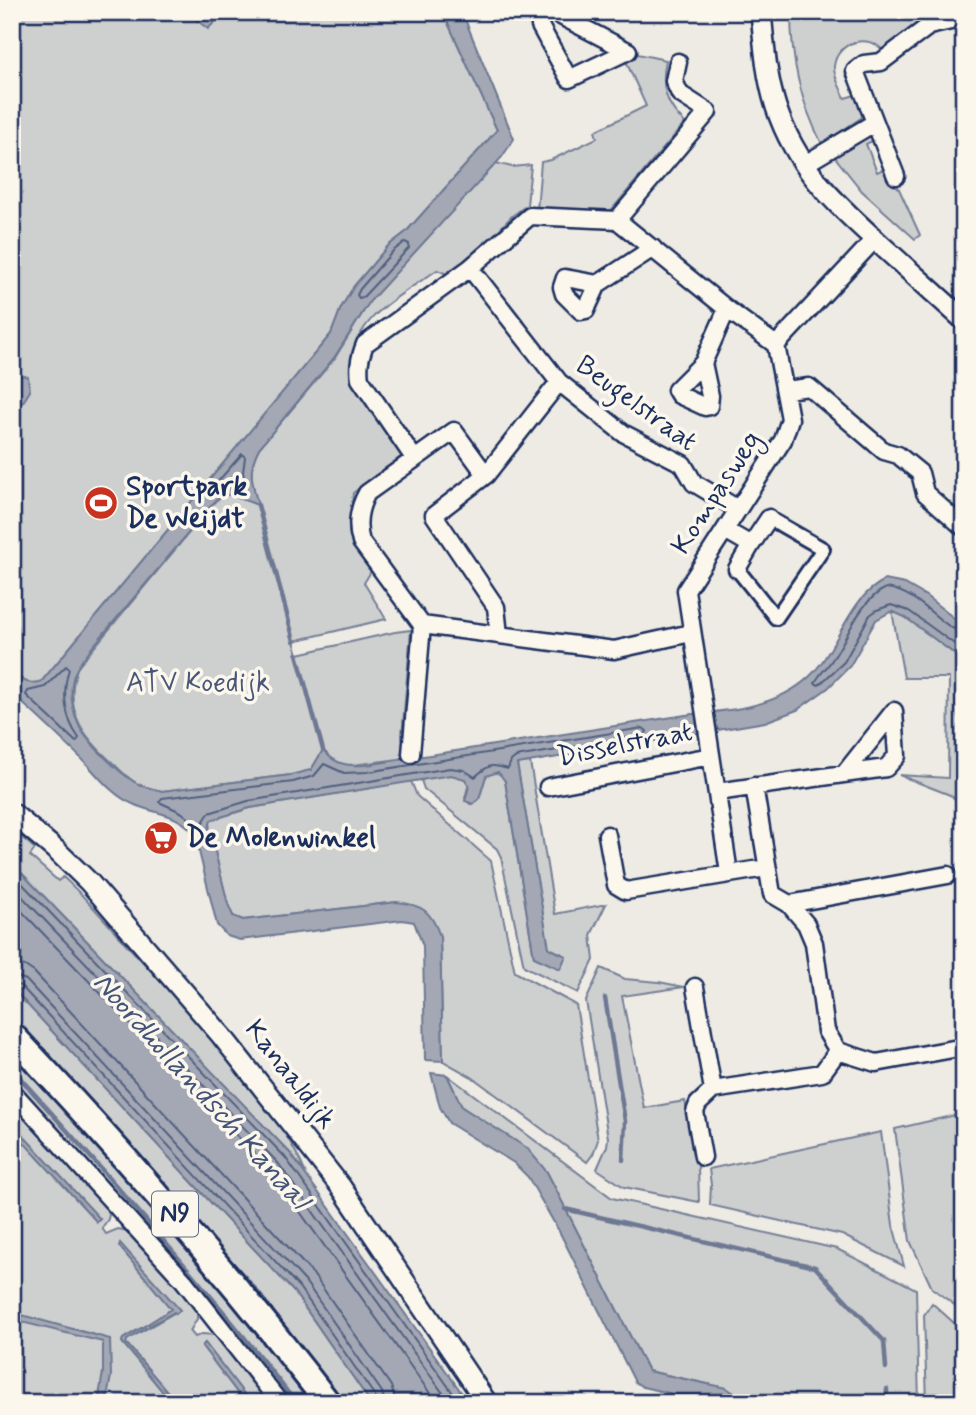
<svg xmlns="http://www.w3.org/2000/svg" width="976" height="1415" font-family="Mynerve,sans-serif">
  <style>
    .green { fill: #cecfcf; stroke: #747f96; stroke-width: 2 }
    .water { fill: #a3a8b4; stroke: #6d7892; stroke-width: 2 }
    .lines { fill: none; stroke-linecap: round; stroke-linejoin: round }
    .shore { stroke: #515f80; stroke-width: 2 }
    .stream { stroke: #6d7892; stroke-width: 4.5 }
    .pedestrian-casing { stroke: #1b2f5e; stroke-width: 18 }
    .minor-casing { stroke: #1b2f5e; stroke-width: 21 }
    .tertiary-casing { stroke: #1b2f5e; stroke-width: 24 }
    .primary-casing { stroke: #1b2f5e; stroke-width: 30 }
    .pedestrian { stroke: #fbf7ec; stroke-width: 12 }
    .minor { stroke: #fbf7ec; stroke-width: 16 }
    .tertiary { stroke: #fbf7ec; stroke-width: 19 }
    .primary { stroke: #fbf7ec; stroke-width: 24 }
    .labels { text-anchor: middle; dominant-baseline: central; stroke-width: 7; stroke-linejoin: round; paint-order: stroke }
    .shield { fill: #fbf7ec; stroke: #5e6b89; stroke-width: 2 }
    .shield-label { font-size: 26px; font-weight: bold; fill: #1b2f5e }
    .street-label { font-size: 28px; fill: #1b2f5e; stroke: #fbf7ec }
    .poi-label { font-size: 28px; font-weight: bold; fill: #1b2f5e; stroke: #fbf7ec; text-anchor: start }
    .park-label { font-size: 28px; fill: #48577a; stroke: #fbf7ec }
    .water-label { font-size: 30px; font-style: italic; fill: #445378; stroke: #fbf7ec }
  </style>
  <rect width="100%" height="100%" fill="#eeebe4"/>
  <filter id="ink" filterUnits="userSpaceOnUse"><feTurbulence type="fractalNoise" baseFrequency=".0143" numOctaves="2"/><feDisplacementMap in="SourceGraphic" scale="14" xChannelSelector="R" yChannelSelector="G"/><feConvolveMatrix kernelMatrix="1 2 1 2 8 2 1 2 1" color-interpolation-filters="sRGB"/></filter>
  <g filter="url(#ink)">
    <path class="green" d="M12,12H186L208,28L224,12H443L497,130L406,232L388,246L354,286L341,308L331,334L41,682C28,686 22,680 12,672Z
      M791,12H944L927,18L885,53C870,32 837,41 834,66C833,76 841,89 845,98L855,95L864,116L822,144C800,101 791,60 791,12Z
      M633,53L666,60C660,87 666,105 685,123L609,213L537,210L541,162L551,160L597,138L595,131L646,106L625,59Z
      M871,133L874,140L866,144L877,172L889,167L920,235L915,239L862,191L834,156L849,144Z
      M496,163L512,167L531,165L527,205L512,216L459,272L447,274L437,270C402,295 355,316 352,363L407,452L353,493L349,532L375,565L364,583L386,619L294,641L298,654L395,632L411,630L402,736L407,758L345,766L330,758L323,750L311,770L291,775L162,791C155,789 146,788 140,785C130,781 122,772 114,764C83,737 63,711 77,668L216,500L229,494L257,505C252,481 247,471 259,448L335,358L370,301Z
      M892,611L905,617L964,661V806L950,795L899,775L948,778L949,678H904Z
      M530,762L555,914L606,904L591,935L594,960L578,993L524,966L501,857L497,849L424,789L421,780C437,777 458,769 469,783L465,798L470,804L479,799L486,776L494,772L502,775L505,781L534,956H566L549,948L547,939L517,764Z
      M411,781L417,796L491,861L515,972L576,1005L598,1140L593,1154L587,1162L472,1077L443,1061L440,936L397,902L243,920L233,916L228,905L209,827L211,820L250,808Z
      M12,828L35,849L30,856L58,881L63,877C91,902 114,932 140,959C178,1000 214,1041 249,1084C272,1113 292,1140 306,1174L290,1153L12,863Z
      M601,968L625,979L659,982L684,987L622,996L644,1108L685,1101L698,1166L699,1202L624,1187L597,1169L607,1146L608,1138L586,1001Z
      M12,988L294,1292L371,1403H338C297,1348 264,1286 211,1242L12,1022Z
      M12,1047L128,1173L316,1403H287L217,1311L148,1229L12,1083Z
      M447,1075L612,1198L837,1249L916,1289L919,1403H749L726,1388L648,1371L547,1172L462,1107Z
      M12,1099L110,1210L108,1219L102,1228L106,1234L118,1229L133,1232L197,1310V1319L190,1331L195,1337L202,1334L217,1335L273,1403H251L205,1343L202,1346L245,1403H177L126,1343L127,1340L179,1310L119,1246L172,1309L123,1339L122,1342L172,1403H12V1142L19,1136L97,1222L100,1219L12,1124Z
      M964,1113V1312L932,1288L910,1241L895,1129Z
      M881,1132L893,1225L904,1266L842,1235L710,1205L711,1185L709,1169Z
      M932,1303L964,1332V1403H927L924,1315Z"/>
    <path class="water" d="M186,12H224L208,29Z
      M443,12H462L514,139L502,157L370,301L334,358L259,448C247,471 252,481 258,505L229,494L216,500L89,651C82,661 73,671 72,685C70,698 74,716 80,728C90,745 123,777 140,785C147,788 155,789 162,791L291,775L311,770L323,750C336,765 347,766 366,765L692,714C732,711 778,706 809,677C822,665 831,648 840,632C853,610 862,592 885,580L905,584L926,596L964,626V661L905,617L892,611L876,620L850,666L828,688L797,710L765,722L517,764L549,948L566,956L560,969L534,957L505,781L498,772L486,776L479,799L473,804L465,801L469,786L465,779L451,775L250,808L211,820L209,828L228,904L233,916L243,920L397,902C423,905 431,911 440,936L443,1061L425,1060L423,946L414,922L402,920L240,940L227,936L217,925L195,835C178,812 156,815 133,804C113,796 98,776 84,761C60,738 37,715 12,694V672C22,680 28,686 42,681L331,334L341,308L354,286L388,246L406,232L497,130Z
      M12,372L28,377L30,391L23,402L12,406Z
      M12,863L290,1153L469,1403H371L294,1292L12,988Z
      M431,1073L447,1075L462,1107L527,1148L547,1172L648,1371L726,1388L749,1403H711L643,1387L635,1382L560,1233L528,1177L514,1163L449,1123L440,1107Z
      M12,1124L20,1132L100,1219L97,1222L19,1137L12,1142V1137L16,1133L12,1129Z
      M120,1243L180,1310L176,1314L174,1312L149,1326L148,1324L171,1309L119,1246Z
      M18,1314L110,1339L111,1376L106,1403H98L103,1372V1342L13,1320Z
      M145,1326L146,1328L127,1340L126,1343L177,1403H172L122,1342L123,1339Z
      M205,1343L251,1403H245L202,1346Z"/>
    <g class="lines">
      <path class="shore" d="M405,242L409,244V248L363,297L359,298L357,295L360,289L393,251Z
        M242,454L245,457L243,472L246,490L228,487L215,491L214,486Z
        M964,632C940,629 921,592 886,588C858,602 849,636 832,660C827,668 819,674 815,683L819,685L844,662L870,615L877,610L891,605L909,611L964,651
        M66,666L69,669C62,692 64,718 79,738L76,742L26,695L28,691L45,687Z
        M643,728L647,731L645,735L516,757L511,761L508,769C491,764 489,764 475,777L464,770L450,768L248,801L209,813L200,827L181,812L159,802L162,798L293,782L314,776L324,764L344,773L367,772Z
        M12,873L285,1157L460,1403
        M12,886L278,1163L450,1403
        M12,901L270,1170L437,1403
        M12,964L25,966L34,972L313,1274L391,1386L396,1403
        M12,975L26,980L305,1281L382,1392L385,1403
        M12,984L21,986L299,1287L375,1396L376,1403"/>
      <path class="stream" d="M258,505L294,641
        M297,654L323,750
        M605,998L625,1121L623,1160
        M12,1069C110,1178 207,1287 296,1403
        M565,1209L815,1267L884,1341L886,1368
        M887,1389V1403"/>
      <g class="pedestrian-casing">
        <path id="pedestrian" d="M737,569L776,618L823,549L769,518"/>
      </g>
      <g class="minor-casing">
        <path id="minor" d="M542,12L540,26L569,79L628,51
          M553,12L628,51
          M805,164L874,123
          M896,176L855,71L864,64L881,62L929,26L964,18
          M617,220L708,112L680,94L674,81L678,62
          M470,268L530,216L617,220L727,309L776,345
          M598,284L586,310L581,311L564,294L562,287L565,278L598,284L653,248
          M703,363L710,396L709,406L705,407L679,395L676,390L703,363L727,309
          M786,390L809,387L884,451L898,455L920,473L925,493L964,528
          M414,458L360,379C358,366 360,357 365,344L470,268L559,382L623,433L683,464L694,483L738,509
          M486,475L454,431L367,493C358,509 356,525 361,542L422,625L614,650L691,633
          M725,530L751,545L737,569
          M751,545L769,518
          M499,635L496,607L434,515L486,475L559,382
          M411,754L422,625
          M844,774L894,711
          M754,786L772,894L789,904L806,924L814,943L826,1031L838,1051L876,1063L964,1047
          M548,787L711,756
          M717,792L886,768L897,756L894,711
          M607,835L616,885L626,891L766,868
          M729,873L686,590L783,440L790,419L776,345L875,239
          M789,904L948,875
          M695,987L713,1090
          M12,1091L184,1281L280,1403
          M703,1157L695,1112L698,1104L713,1090L822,1073L838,1051"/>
      </g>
      <g class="tertiary-casing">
        <path id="tertiary" d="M761,12C764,44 766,76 776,107C796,168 835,203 881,245C909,270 936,295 964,320
          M12,813L57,851L89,882L221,1035L341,1187L487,1403"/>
      </g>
      <g class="primary-casing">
        <path id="primary" d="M12,1035C123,1153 229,1274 328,1403"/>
      </g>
      <use href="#pedestrian" class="pedestrian"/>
      <use href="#minor" class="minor"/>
      <use href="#tertiary" class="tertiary"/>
      <use href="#primary" class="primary"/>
    </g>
  </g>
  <defs>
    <g id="stadium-disc" transform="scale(1.75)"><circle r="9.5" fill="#c8321e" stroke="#fbf7ec"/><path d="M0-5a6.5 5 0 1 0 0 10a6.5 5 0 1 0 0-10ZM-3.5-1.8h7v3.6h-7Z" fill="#fff"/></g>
    <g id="supermarket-disc" transform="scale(1.75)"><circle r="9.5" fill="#c8321e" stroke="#fbf7ec"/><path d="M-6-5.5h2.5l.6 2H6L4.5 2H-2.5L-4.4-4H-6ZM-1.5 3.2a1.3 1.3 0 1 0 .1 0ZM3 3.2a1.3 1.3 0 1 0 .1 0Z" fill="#fff"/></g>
  </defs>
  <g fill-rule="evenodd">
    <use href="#stadium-disc" x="101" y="503"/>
    <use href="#supermarket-disc" x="161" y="838"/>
  </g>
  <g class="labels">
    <rect class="shield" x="152" y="1191.5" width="46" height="45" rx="5"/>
    <g class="shield-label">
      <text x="175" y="1214">N9</text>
    </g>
    <g class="street-label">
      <text transform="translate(636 404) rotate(36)">Beugelstraat</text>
      <text transform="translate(717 493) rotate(-57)">Kompasweg</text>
      <text transform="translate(625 745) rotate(-11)">Disselstraat</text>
      <text transform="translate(290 1075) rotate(52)">Kanaaldijk</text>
    </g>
    <g class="poi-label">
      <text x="126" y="487">Sportpark<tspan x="126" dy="32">De Weijdt</tspan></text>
      <text x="186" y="838">De Molenwinkel</text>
    </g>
    <g class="park-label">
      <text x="198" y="683">ATV Koedijk</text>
    </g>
    <g class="water-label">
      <text transform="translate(201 1091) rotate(48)">Noordhollandsch Kanaal</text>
    </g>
  </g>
  <rect width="976" height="1415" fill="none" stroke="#fbf7ec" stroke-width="42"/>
  <rect x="21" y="21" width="934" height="1373" fill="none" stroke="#1b2f5e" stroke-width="2.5" filter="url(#ink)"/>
</svg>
